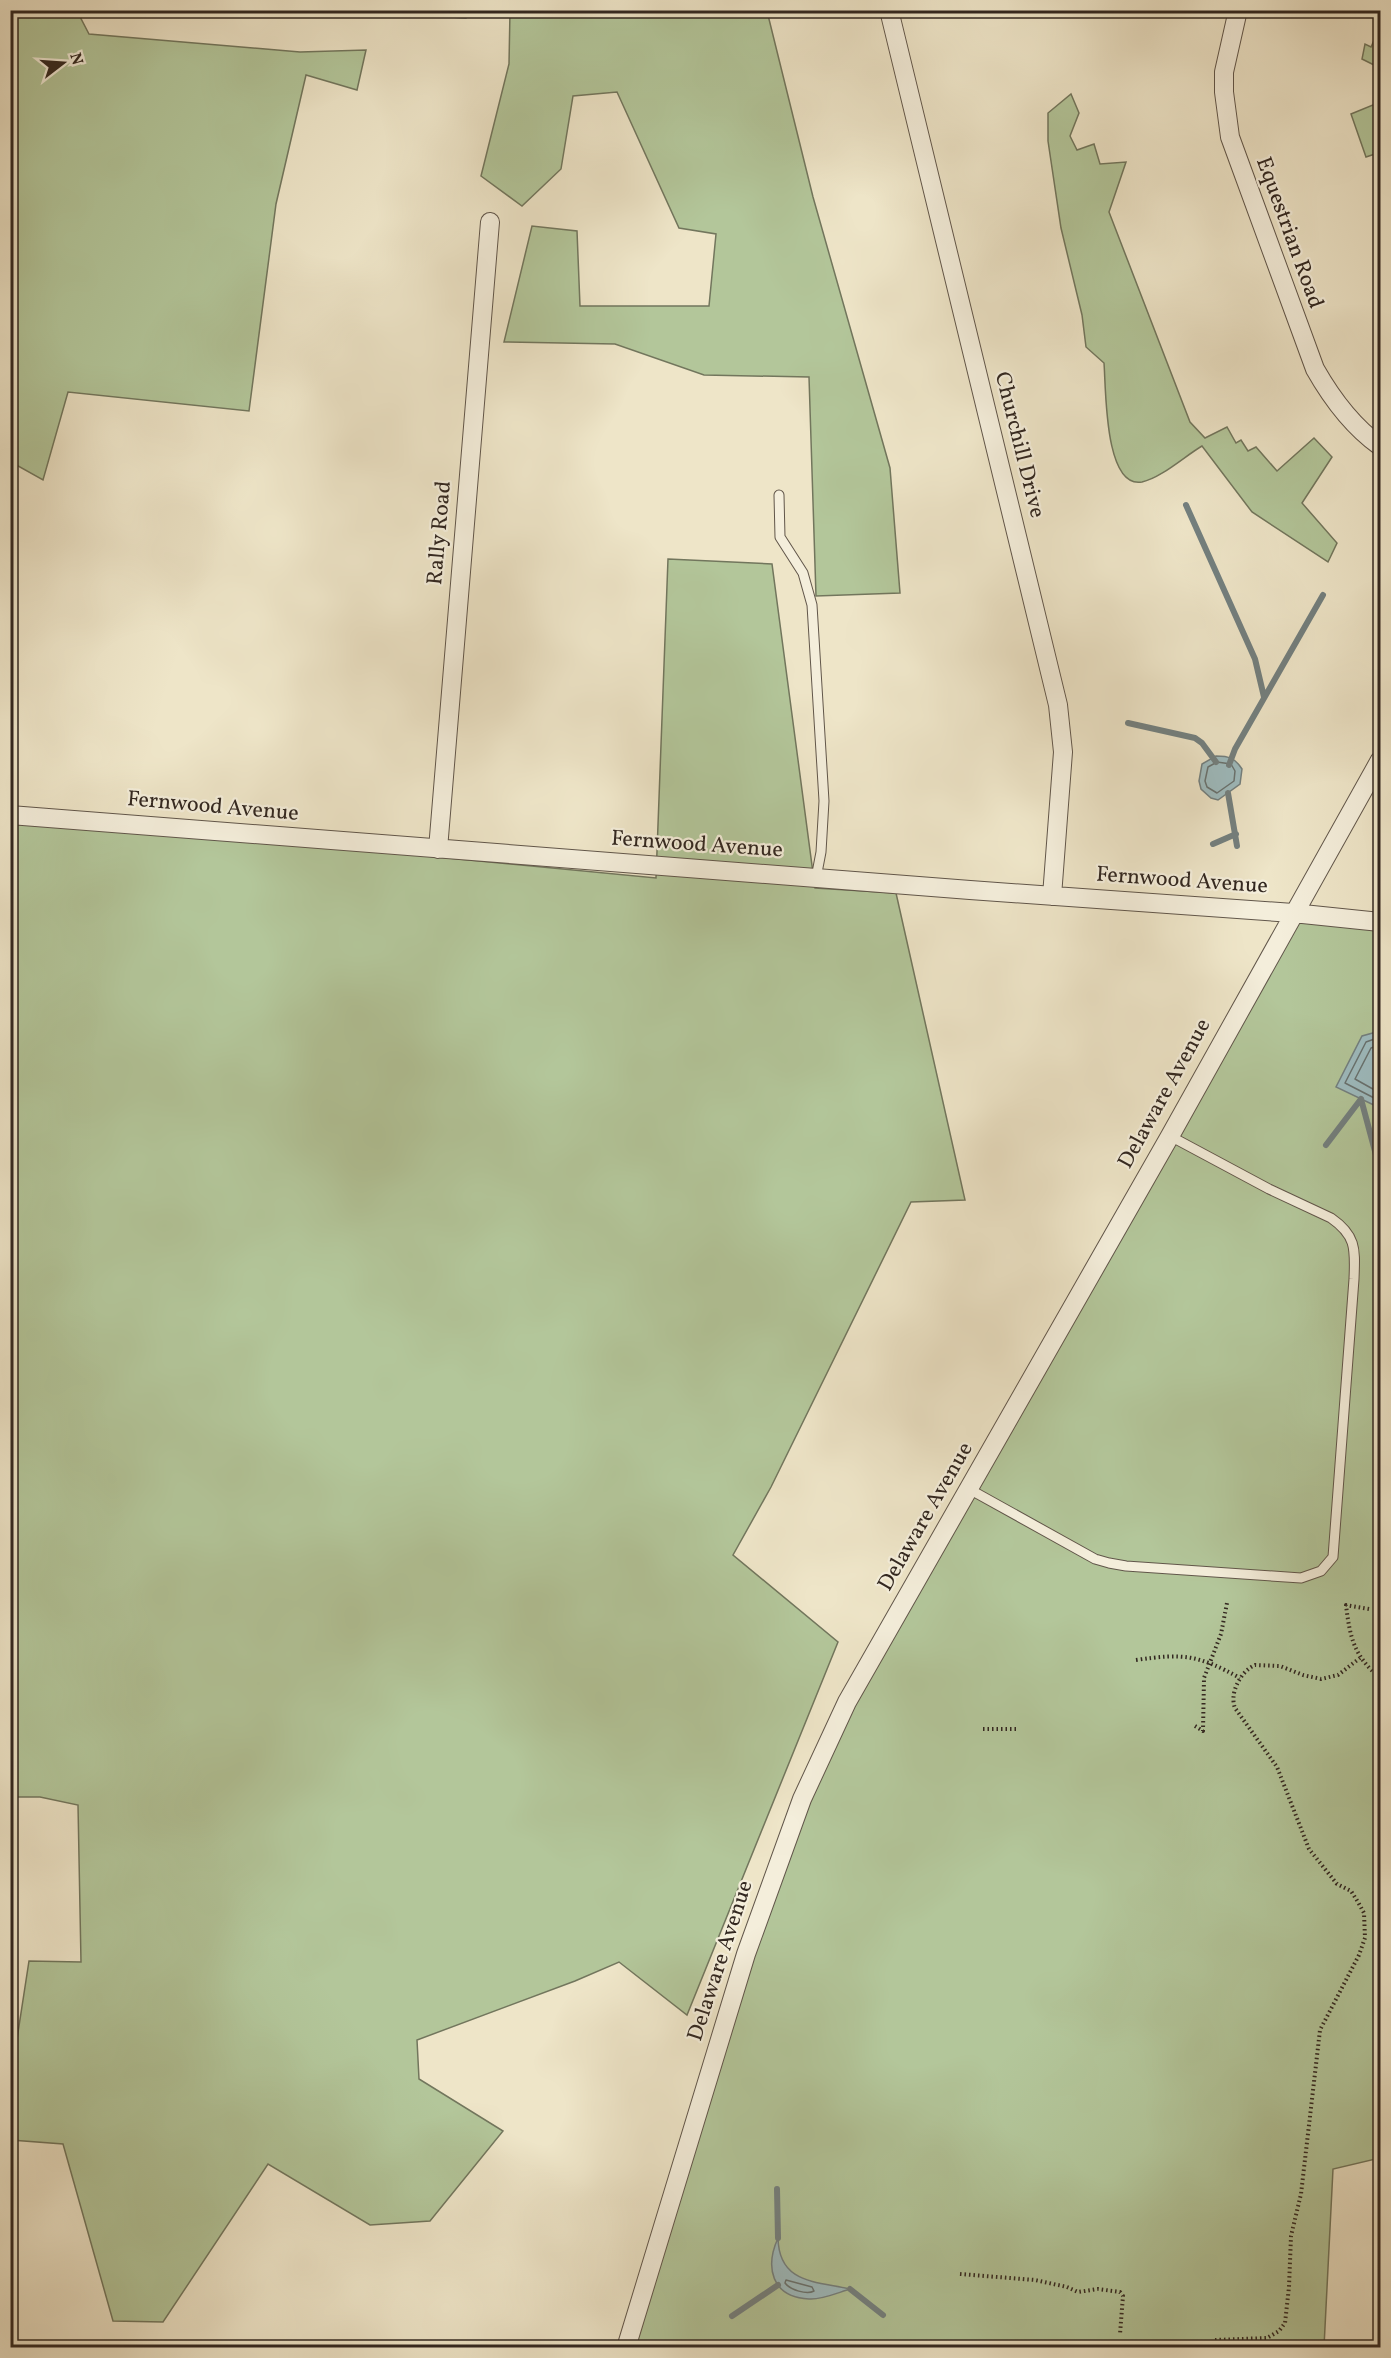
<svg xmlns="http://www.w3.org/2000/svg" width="1391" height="2358" font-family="Vollkorn,serif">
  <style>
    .green { fill: #b3c69a; stroke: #72765d; stroke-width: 1.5 }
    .water { fill: #9ebcc0; stroke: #738080; stroke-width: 1.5 }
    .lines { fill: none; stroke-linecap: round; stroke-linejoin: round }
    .shore { stroke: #687270; stroke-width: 1.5 }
    .stream { stroke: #738080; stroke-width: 6 }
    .lane-casing { stroke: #61564a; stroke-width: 11 }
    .street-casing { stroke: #61564a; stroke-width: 20 }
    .path { stroke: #322720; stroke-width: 4; stroke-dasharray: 1.5 3; stroke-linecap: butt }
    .lane { stroke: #f4eedb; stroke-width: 9 }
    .street { stroke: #f4eedb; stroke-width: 18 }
    .labels { text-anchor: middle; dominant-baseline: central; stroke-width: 4.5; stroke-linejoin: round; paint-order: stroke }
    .street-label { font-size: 22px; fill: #322720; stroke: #f4eedb }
  </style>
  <rect width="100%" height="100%" fill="#eee5c8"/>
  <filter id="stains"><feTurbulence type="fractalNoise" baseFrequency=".00333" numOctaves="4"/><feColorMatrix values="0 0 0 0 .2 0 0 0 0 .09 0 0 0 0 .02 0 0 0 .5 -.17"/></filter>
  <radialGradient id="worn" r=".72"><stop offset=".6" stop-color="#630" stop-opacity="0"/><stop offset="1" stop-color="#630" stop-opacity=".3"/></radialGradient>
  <path class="green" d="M11,10L77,11L89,34L300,52L366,50L357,90L306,75L276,204L249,411L68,392L43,480L11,462Z
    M510,11H767L813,197L890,468L900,593L816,596L809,377L704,375L615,344L504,342L532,226L577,231L580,306H709L716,234L679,228L617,92L573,96L561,169L522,206L481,176L509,64Z
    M1380,27V68L1362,59L1365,44L1371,47Z
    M1071,94L1079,113L1070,136L1077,150L1094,144L1100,164L1126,162L1109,212L1190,422L1205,438L1227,427L1236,443L1241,440L1248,451L1256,447L1277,471L1314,438L1332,457L1302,503L1337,543L1328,562L1252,512L1202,446C1185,456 1161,478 1142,482C1104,489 1106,387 1104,363L1086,347L1082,315L1061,228L1048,141V113Z
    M1380,102V166L1375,154L1366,157L1351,114Z
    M668,559L772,564L815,888L896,893L965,1200L911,1202L771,1487L733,1555L838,1642L687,2015L619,1962L575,1981L417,2040L419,2079L503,2131L430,2221L370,2225L268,2164L163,2322L113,2321L63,2144L11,2140V2078L29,1961L81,1962L78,1805L40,1797H11V816L656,878Z
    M1293,913L1380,922V2158L1333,2169L1324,2347L627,2348L802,1799Z"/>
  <path class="water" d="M353,11V10L473,11L466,18Z
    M1216,756C1229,756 1235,758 1242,769L1240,784L1218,800L1211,798L1201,789L1199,781L1202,764Z
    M1380,1031V1108L1336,1087L1362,1036Z
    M778,2238C779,2283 814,2281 850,2289C837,2293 821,2300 809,2299C771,2297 765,2267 778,2238Z"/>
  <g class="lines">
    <path class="shore" d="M1217,762L1231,764L1235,771L1234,781L1217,793L1207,787L1205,781L1208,767Z
      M1380,1037L1366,1042L1345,1083L1380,1101
      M1380,1045L1371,1048L1355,1079L1380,1093
      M786,2280L812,2287L814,2291C807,2295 790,2290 785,2283Z"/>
    <path class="stream" d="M1186,505L1255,659L1264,697
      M1128,723L1195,738L1202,743L1216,762
      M1229,765L1235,749L1323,595
      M1228,793L1237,846
      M1213,844L1236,834
      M1361,1099L1380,1170
      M1326,1145L1361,1099
      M777,2189L778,2238
      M850,2289L883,2315
      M732,2316L778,2285"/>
    <g class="lane-casing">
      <path id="lane" d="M779,495L780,537L803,573L812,605L824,801L821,852L816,878
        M969,1489L1095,1559L1109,1563L1126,1566L1301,1578L1321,1571L1333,1557L1354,1279C1355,1250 1357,1236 1331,1218L1269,1189L1170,1136"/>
    </g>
    <g class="street-casing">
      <path id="street" d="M889,10L1058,705L1063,752L1052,896
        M1238,10L1224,72V92L1230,137L1315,369C1332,399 1352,426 1380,446
        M10,815L970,890L1293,913L1380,922
        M438,849L490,222
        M626,2348L746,1954L802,1799L847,1702L1170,1136L1380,760"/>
    </g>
    <path class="path" d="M1369,1609L1346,1605C1350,1638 1354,1656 1380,1678
      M1136,1660C1184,1653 1198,1655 1240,1678
      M1195,1726L1203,1731L1204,1678L1221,1634L1227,1603
      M983,1729H1018
      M960,2274L1035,2280L1067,2287L1078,2292L1098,2289L1120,2292L1123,2296L1120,2334
      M1215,2340L1267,2338L1279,2331L1285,2323L1289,2287L1291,2236L1301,2194L1320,2030L1359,1955L1365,1938L1364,1913L1358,1902L1351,1891L1337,1884L1309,1849L1277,1767L1235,1708C1229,1693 1241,1671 1255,1665L1280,1666L1303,1675L1321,1679L1338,1675L1360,1658"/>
    <use href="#lane" class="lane"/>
    <use href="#street" class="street"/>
  </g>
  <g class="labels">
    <g class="street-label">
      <text transform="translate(1289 233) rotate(70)">Equestrian Road</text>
      <text transform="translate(1019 445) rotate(76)">Churchill Drive</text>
      <text transform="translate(440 533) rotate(-85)">Rally Road</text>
      <text transform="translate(213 807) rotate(5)">Fernwood Avenue</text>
      <text transform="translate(697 845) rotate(4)">Fernwood Avenue</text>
      <text transform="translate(1182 881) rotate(4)">Fernwood Avenue</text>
      <text transform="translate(1165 1094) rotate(-61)">Delaware Avenue</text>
      <text transform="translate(926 1517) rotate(-60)">Delaware Avenue</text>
      <text transform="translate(721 1961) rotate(-72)">Delaware Avenue</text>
    </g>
  </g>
  <rect width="1391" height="2358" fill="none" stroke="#eee5c8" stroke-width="36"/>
  <rect x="12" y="12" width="1367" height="2334" fill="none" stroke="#322720" stroke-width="3"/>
  <rect x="18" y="18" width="1355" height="2322" fill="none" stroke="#322720" stroke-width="1.5"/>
  <g transform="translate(63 63) rotate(73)" stroke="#f4eedb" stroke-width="4.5" paint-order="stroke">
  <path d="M0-4.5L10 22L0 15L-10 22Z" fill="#322720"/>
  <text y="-9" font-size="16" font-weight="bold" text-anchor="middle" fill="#322720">N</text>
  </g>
  <rect width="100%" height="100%" filter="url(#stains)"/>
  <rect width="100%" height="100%" fill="url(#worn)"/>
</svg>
